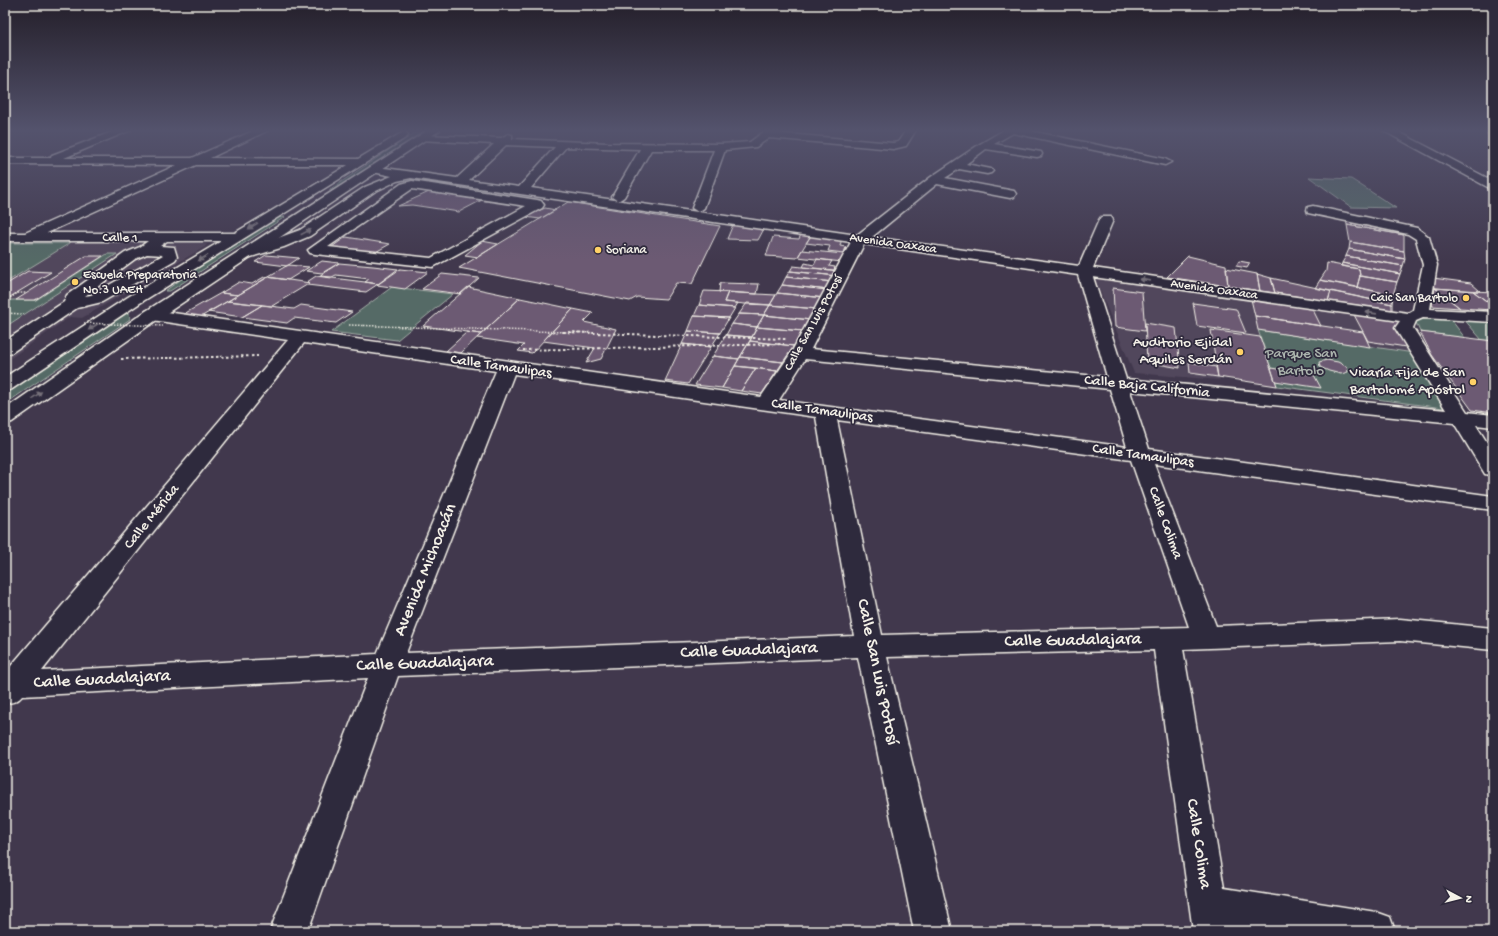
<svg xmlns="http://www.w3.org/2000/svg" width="1498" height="936" font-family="'Gochi Hand',sans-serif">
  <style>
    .built { fill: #51465b }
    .green { fill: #546b66; stroke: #a4aea7 }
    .building { fill: #6c5a73; stroke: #f4f1e8 }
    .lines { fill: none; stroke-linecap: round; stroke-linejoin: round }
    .minor-casing { stroke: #f4f1e8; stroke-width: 3 }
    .major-casing { stroke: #f4f1e8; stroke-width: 3 }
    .path-far1 { stroke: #f4f1e8; stroke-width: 1.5; stroke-dasharray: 1.5 1.5; stroke-linecap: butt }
    .path { stroke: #f4f1e8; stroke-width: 2; stroke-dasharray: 2.5 2.5; stroke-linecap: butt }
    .minor { fill: #2f2a3d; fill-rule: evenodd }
    .major { fill: #2f2a3d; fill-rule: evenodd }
    .path-bridge { stroke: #f4f1e8; stroke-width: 1.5; stroke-dasharray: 1.5 1.5; stroke-linecap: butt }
    .oneway { fill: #747079 }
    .poi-dot { fill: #ffd166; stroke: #2f2a3d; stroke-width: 1.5 }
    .labels { text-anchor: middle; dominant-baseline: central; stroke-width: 3.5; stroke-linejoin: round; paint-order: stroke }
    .far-street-label { font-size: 13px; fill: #f4f1e8; stroke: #2f2a3d }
    .far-poi-label { font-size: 13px; fill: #f4f1e8; stroke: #2f2a3d; text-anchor: start }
    .poi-label { font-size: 15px; fill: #f4f1e8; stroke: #2f2a3d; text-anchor: end }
    .park-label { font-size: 15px; fill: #acb5ae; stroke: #2f2a3d }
    .street-label { font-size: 15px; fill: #f4f1e8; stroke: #2f2a3d }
    .near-street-label { font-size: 18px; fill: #f4f1e8; stroke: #2f2a3d }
  </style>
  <rect width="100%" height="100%" fill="#41384d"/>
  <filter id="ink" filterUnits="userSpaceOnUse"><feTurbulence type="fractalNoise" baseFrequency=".025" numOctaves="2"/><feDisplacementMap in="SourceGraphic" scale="8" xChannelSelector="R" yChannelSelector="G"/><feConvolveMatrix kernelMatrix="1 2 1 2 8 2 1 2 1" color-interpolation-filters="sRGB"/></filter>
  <g filter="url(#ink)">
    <path class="built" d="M5,242L200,243L207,244L205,247L82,318L70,317L5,362Z
      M1095,279L1251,301L1250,295L1400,318L1414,353L1258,330L1260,337L1211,330L1218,377L1220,380L1134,373Z"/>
    <path class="green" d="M419,130H425L395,153L336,190H329Z
      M1309,177L1351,179L1396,208L1351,207Z
      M278,217H285L170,291H165L191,272Z
      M5,243H70L5,283Z
      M107,254H117L5,327V303L9,300H36Z
      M392,287L453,294L397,340L331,332Z
      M129,312L130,319L5,404V395Z
      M1449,317L1465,338L1420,332L1415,320L1419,318Z
      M1462,317L1493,320V341L1482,340Z
      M1258,330L1414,353L1451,409L1277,386Z"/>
    <path class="building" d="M429,192L482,200L459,212L412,205L398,206Z
      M568,202L720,226L692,284L676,283L666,299L637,297L630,301L459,268Z
      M545,208L556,210L540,219L525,217Z
      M1346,219L1403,231L1404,235L1347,225Z
      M734,222L765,227L758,240L727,239Z
      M1347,225L1404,235V251L1350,242Z
      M802,232L812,234L797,258L766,256L773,237L799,239Z
      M812,234L842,238L840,246L846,247L844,253L828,251L830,246L806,243Z
      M346,237L390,244L372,254L329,249Z
      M482,241L498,244L478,257L465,255Z
      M1350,242L1404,251L1405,259L1349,249Z
      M1349,249L1405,259L1403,266L1346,256Z
      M802,250L844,254L842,262L798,257Z
      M266,255L299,258L287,266L255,262Z
      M86,256H103L35,300H16Z
      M1188,256L1226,265L1228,286L1167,277Z
      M1346,256L1403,266L1400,274L1342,263Z
      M817,259L832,261L829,266L835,267L834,270L803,267L805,263L814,265Z
      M322,261L339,263L322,273L306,271Z
      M1239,261L1250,263L1247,268L1236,266Z
      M339,263L373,266L398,269L378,284L365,282L369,279L336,275L332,277L319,276Z
      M1327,263L1359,269L1360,276L1357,287L1320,280L1326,271Z
      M1342,263L1400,274L1397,282L1360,276L1359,269L1341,266Z
      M288,265L309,267L288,280L267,277Z
      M793,266L839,271L837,276L790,271Z
      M1226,268L1257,274L1260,291L1228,286Z
      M400,269L428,272L405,289L377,285Z
      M28,271L51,272L5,300V285Z
      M790,271L837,276L833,282L786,277Z
      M442,274L479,278L461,294L422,289Z
      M1257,274L1271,278L1275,293L1260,291Z
      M316,276L365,282L378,284L366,292L307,285L310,283L307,282Z
      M1360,276L1397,282L1393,295L1357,287Z
      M264,277H268L238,295L221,293L239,282L252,284Z
      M268,277L310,283L272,306L228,301Z
      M786,277L833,282L829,290L782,285Z
      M1271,278L1331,291L1328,301L1275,293Z
      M1433,278L1471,283L1480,291L1435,288Z
      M1320,280L1393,295L1392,304L1315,288Z
      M720,283L759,284L757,294L719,292Z
      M782,285L829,290L825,298L777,293Z
      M468,287L520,298L481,334L423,326Z
      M1113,288L1142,292L1145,331L1115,327Z
      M1435,288L1473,291L1493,306V310L1460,308Z
      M1435,288L1460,308L1432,306Z
      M704,291L728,292L724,302L738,303L735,308L699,305Z
      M1331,291L1392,304V310L1328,301Z
      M1473,291L1493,292V306Z
      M728,292L757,294L776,295L770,305L745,304L724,302Z
      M221,293L238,295L199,318L182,315Z
      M777,293L825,298L818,309L770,305Z
      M1250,295L1310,304L1321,326L1255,316Z
      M520,298L573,309L532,353L518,351L524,345L477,338Z
      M228,301L262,305L242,317L208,312Z
      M747,303L770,305L764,315L739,314Z
      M1193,303L1236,309L1246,333L1197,326Z
      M262,305L294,309L301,305L352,312L336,323L294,318L287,323L242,317Z
      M699,305L735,308L729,318L694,316Z
      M770,305L818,309L811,320L764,315Z
      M573,309L593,313L584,322L616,329L601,359L586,363L595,348L543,341Z
      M1352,311L1400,318L1412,348L1368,341Z
      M739,314L764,315L757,327L732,324Z
      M764,315L811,320L803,331L757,327Z
      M694,316L729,318L720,333L688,331Z
      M1255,316L1363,332L1370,347L1258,330Z
      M1145,323L1176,328L1180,368L1147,362Z
      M732,324L757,327L752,337L726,335Z
      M757,327L803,331L794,346L750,341Z
      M1211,330L1260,337L1277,386L1218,377Z
      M688,331L720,333L711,347L682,344Z
      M467,332L481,334L461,353L446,351Z
      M1420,332L1493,341V413L1472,410L1432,355Z
      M726,335L752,337L739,359L713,356Z
      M750,341L794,346L783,362L740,357Z
      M682,344L711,347L688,384L665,381Z
      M713,356L739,359L722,388L695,385Z
      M740,357L783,362L777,371L735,366Z
      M1327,360L1338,362L1347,367L1348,372L1341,374L1329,371L1320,367L1319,362Z
      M1189,362L1216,367L1218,377L1190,373Z
      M735,366L756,368L741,391L722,388Z
      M756,368L777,371L762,394L741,391Z
      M1271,368L1314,375L1321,388L1275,381Z"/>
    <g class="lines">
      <g class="minor-casing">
        <path id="minor" d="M117,130H131L64,158H192L255,130H269L210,158L359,159L365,162L359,165H196L47,233H236L241,234L243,237L241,240L236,241H167L160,246L174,247L177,257L175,260L102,302L77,308L11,353L5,354V341L64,302L67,295L125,253L140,247L148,241H5V233H25L177,165L5,164V158H51L52,155ZM147,254L163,255L91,295L85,296L135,259Z
          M766,130H777L775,133L893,143L898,142L906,130H916L906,146L893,149L769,138L756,147L725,150L704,208L698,212L692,208L714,150H651L624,197L618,201L612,197L640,149L566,147L531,188L857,235L931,177L980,144L1004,130H1026L1165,159L1171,162L1165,165L1013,133L994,144L1041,152L1042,154L1041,156L1037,157L986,149L966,164L991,169L993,171L991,173L987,174L959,169L945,178L1014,191L1016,194L1014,197L1010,198L937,184L872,237L1079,266L1099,220L1101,217H1111L1113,220L1093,268L1408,313L1413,310L1423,265L1416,239L1408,234L1308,213L1307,210L1308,207L1313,206L1417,228L1429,237L1437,265L1430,309L1493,312V322L1423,318L1416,321L1413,328L1467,412L1493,415V427L1476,425L1493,452V476L1485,474L1454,423L1130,391L1149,449L1493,496V510L1154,464L1216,626L1400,619L1493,628V650L1400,641L1183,649L1224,888L1376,912L1390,917L1395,931H1258L1230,927L1231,931H1193L1154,650L887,657L952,931H914L858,657L398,676L308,931H270L368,678L22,696C18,701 11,704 5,702V673L288,340L152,320L146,319L144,315L146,311L152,310L761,397L791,353L851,242L411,178L397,181L374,192L310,236L284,247L244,259L239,258L237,255L239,252L300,230L365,187L392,176L373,172L371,170L373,168L377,167L457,178L494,144L420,140L419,138L424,135L501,138L508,134L512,135V139L608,143L721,144L750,142ZM506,145L555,147L519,187L469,180ZM864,244L1078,275L1107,377L811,349ZM1093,277L1400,321L1395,328L1446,410L1126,379ZM304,343L496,371L377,654L42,671ZM805,359L1110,389L1127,447L779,400ZM514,374L816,417L854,636L406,653ZM837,420L1131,460L1189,627L882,635Z
          M1382,130H1395L1493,181V190Z
          M1482,130H1493V137Z
          M412,181L537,200L541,201L544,205L542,208L433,267L315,254L310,253L308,250L401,184ZM412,189L526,206L431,258L328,247Z"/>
      </g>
      <g class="major-casing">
        <path id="major" d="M428,130H440L158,319L12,422L5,424V409L146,311Z
          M403,132L407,133L408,135L407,137L140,303L12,389L5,391V377L128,297Z"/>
      </g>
      <path class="path-far1" d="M5,301L18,293H26
        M5,313L24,314
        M349,325L595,333"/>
      <path class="path" d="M563,332L786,339
        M523,350L784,344
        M121,359L258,356"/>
      <use href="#minor" class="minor"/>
      <use href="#major" class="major"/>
      <path class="path-bridge" d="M84,323L163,326"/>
    </g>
    <defs><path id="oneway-solid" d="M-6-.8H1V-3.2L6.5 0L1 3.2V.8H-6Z"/></defs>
    <g class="oneway">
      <use href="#oneway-solid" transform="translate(253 226) rotate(148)"/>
      <use href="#oneway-solid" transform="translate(306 232) rotate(-27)"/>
      <use href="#oneway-solid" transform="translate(203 258) rotate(148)"/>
      <use href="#oneway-solid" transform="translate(1145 280) rotate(-172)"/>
      <use href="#oneway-solid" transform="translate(1371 313) rotate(-172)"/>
      <use href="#oneway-solid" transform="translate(93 327) rotate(147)"/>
      <use href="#oneway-solid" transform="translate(37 395) rotate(-35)"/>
    </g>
  </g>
  <linearGradient id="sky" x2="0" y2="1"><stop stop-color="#241f2a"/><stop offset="0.5" stop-color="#54536d"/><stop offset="1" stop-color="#54536d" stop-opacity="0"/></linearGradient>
  <rect width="1498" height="261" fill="url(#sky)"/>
  <g class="poi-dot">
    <circle cx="598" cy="250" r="4"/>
    <circle cx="75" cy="282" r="4"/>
    <circle cx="1466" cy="298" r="4"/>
    <circle cx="1240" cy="352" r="4"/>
    <circle cx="1473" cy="382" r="4"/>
  </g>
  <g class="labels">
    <g class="far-street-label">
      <text x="120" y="238">Calle 1</text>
      <text transform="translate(893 244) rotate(8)">Avenida Oaxaca</text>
      <text transform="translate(1214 290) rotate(8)">Avenida Oaxaca</text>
      <text transform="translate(814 323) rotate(-61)">Calle San Luis Potosí</text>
    </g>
    <g class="far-poi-label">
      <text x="606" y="250">Soriana</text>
      <text x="83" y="275">Escuela Preparatoria<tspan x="83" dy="15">No.3 UAEH</tspan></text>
      <text x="1458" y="298" text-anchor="end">Caic San Bartolo</text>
    </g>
    <g class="poi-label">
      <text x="1232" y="343">Auditorio Ejidal<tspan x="1232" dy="17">Aquiles Serdán</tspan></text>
      <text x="1465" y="373">Vicaría Fija de San<tspan x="1465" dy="17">Bartolomé Apóstol</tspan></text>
    </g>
    <g class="park-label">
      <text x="1301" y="354">Parque San<tspan x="1301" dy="17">Bartolo</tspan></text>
    </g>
    <g class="street-label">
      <text transform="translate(501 367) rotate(8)">Calle Tamaulipas</text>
      <text transform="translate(1147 387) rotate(6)">Calle Baja California</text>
      <text transform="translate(822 411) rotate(8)">Calle Tamaulipas</text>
      <text transform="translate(1143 456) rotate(8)">Calle Tamaulipas</text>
      <text transform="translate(152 517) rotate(-51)">Calle Mérida</text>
      <text transform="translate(1165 523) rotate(70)">Calle Colima</text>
    </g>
    <g class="near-street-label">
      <text transform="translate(426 570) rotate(-68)">Avenida Michoacán</text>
      <text transform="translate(1073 641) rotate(-1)">Calle Guadalajara</text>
      <text transform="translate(749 651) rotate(-2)">Calle Guadalajara</text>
      <text transform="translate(425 664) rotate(-2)">Calle Guadalajara</text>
      <text transform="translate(877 672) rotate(78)">Calle San Luis Potosí</text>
      <text transform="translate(102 680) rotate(-3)">Calle Guadalajara</text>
      <text transform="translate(1198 844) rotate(81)">Calle Colima</text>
    </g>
  </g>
  <rect width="1498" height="936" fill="none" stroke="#2f2a3d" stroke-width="20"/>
  <rect x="10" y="10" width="1478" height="916" fill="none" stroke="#f4f1e8" stroke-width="1.5" filter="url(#ink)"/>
  <g transform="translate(1460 898) rotate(97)" stroke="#2f2a3d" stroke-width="3" paint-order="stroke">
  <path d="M0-3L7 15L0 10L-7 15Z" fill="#f4f1e8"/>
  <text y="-6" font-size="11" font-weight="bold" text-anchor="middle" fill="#f4f1e8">N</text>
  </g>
</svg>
